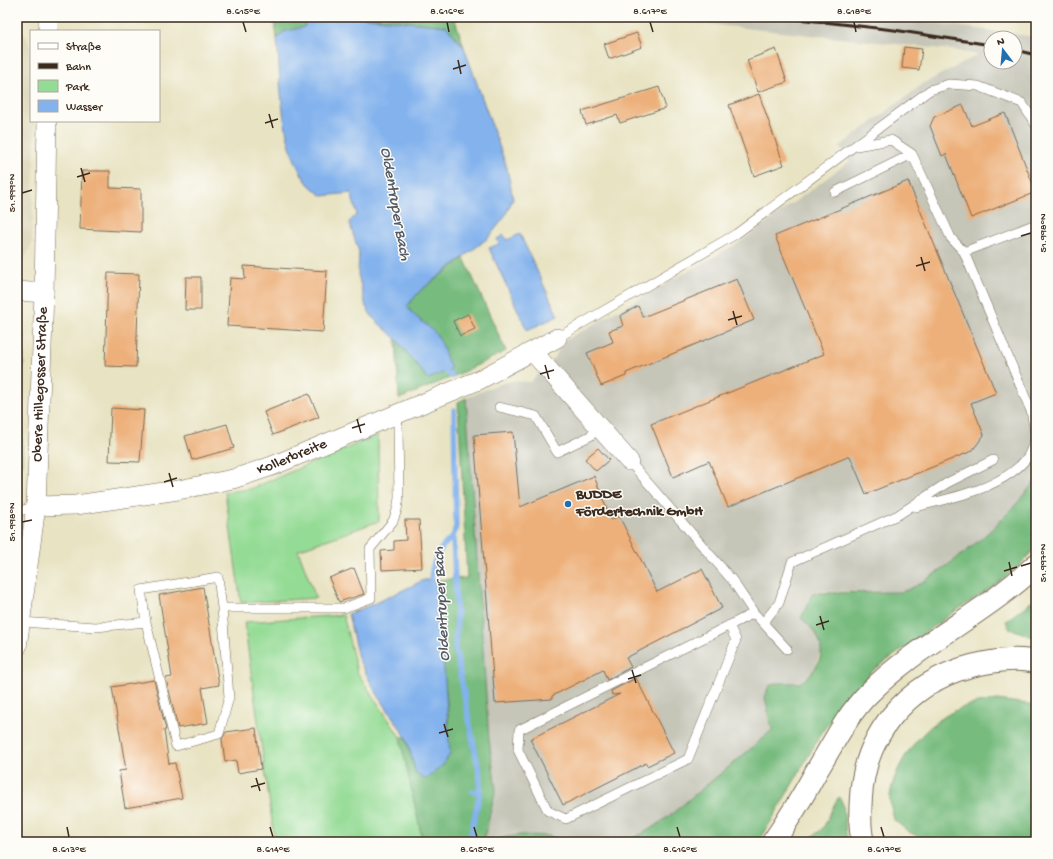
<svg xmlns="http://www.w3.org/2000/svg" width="1053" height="859" font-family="'Gochi Hand',sans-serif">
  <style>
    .built { fill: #d7d1b1 }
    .industrial { fill: #c5c5b8; fill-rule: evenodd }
    .green { fill: #94db95; stroke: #68825a }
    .forest { fill: #77bb7e; stroke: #59724e }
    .water { fill: #83b2ed; stroke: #5f6e86 }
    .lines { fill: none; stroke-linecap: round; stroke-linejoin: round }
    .stream { stroke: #83b2ed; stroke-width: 5.5 }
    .building { fill: #edb07a }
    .lane-casing { stroke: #786b57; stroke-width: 10 }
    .street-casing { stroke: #786b57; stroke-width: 20 }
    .highway-casing { stroke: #786b57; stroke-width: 24 }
    .lane { stroke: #fff; stroke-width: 9 }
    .street { stroke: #fff; stroke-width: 19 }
    .highway { stroke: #fff; stroke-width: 22 }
    .rail { stroke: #3b2a1e; stroke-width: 3 }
    .ticks { fill: none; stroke: #3b2a1e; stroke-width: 1.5 }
    .poi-dot { fill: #1f6fb2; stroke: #fdfcf7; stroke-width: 1.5 }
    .labels { text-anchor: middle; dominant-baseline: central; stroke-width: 3; stroke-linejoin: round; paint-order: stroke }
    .street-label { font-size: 15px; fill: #3b2a1e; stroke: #fdfcf7 }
    .poi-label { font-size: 15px; font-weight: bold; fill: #3b2a1e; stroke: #fdfcf7; text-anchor: start }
    .water-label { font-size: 16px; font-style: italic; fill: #545a66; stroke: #fdfcf7 }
    .neatline { fill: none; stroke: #3b2a1e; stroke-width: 1.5 }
    .ticks-label { font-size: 10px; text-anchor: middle; fill: #3b2a1e }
  </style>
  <rect width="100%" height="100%" fill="#fdfcf7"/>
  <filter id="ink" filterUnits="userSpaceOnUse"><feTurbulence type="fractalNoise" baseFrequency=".025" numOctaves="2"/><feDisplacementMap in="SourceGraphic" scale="8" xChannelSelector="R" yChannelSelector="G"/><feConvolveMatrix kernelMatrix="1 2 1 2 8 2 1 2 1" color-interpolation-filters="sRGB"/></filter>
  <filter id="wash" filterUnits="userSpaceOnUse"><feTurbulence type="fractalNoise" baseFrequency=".012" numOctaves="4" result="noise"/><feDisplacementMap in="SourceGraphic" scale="16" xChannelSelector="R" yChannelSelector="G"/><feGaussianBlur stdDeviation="0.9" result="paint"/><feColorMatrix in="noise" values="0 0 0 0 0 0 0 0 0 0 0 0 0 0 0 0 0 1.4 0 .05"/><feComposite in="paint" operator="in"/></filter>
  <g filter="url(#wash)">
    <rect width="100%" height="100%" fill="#e8e3c2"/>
    <path class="built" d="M17,28L26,36L31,48V121H35L32,244L17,272Z
      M22,467L19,496L17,515V469Z"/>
    <path class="industrial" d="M641,17H891L1036,37V480L1017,506L995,528L967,552L913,589L901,592L818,591L801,618L810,626L818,636L822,647L815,668L800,683H776L770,718L772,730L741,758L658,826L640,836L623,842H564L550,836L536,835L506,837L483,842L496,789L489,740L466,398L494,386L511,381L530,382L555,357L562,342L740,242L850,161L839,147L926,82L978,55L953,50ZM991,38H1015V62H991Z"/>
    <path class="green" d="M17,319L24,336L22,467L17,469Z
      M378,435L379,521L298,550L316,598L241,603L225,492L250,489Z
      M343,615L357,672L400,737L423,842H275L244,622Z"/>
    <path class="forest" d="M274,17H308L304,27L283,32L277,39Z
      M359,17H454L464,47L446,26Z
      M985,17H1036V21Z
      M464,258L506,351L459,374L399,399L396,339L428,379L450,369L428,326L415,317L407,306L421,290Z
      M466,398L489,740L496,789L483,842H423L400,737H406L416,773L448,732V712L442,650L439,594L435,580L467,578L458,402Z
      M1036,480V547L1017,568L990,589L954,612L871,672L824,729L759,842H623C658,829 676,810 704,787C727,769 750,750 772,730L765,697L769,686L776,683H800C829,662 827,639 801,618L813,593L901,592C916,588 928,578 941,570C978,544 1009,516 1036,480Z
      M1036,598V638L1009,628L1006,621Z
      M997,700L1036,705V842H930L909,832L894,820C893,813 889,803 890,796C896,756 931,716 970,705C979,702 988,702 997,700Z
      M839,797L843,804L847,842H810C814,832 820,833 824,826C830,816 832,806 839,797Z
      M522,835L550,836L564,842H489L506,837Z"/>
    <path class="water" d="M308,17H359L446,26L464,47L507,168L513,199L504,218L488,238L421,290L407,306C415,319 427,323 436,334C443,343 446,359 451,369L428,379L396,339L373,318L366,307L358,274L359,252L349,222L357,214L351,193L322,196C317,191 310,187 306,181C280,145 281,83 277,39L283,32L304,27Z
      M520,234L558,316L527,330L489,248L499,244L497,239L504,235L507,240Z
      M424,580H435L439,594L450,754L442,766L426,779L416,773L406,737L374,689L358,658L348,614L378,602Z"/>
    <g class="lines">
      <path class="stream" d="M439,366L452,376
        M454,410L456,526L453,537L457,620L455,647L480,777V792L469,842
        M431,586C430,567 437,548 453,537
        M473,791L480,792"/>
    </g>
    <g id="blocks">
      <path class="building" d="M637,33L642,47L609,59L604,44Z
        M904,47L922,49L919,70L902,68Z
        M776,49L787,82L758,92L747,60Z
        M659,87L666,108L620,123L617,115L586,125L582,111Z
        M759,94L784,165L754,176L729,105Z
        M963,105L972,126L1005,113L1036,192L971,218L946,154L942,156L930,126L934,117Z
        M82,171H110V188L141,189V232L80,229Z
        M908,181L996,393L971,403L984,435L972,451L866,494L850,456L728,507L709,461L673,477L651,424L824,354L775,236Z
        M244,266L327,271L323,332L227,326L230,278L245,279Z
        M108,273L139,274L136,367L105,366Z
        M186,277H201V310H185Z
        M737,279L754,320L626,373V376L601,386L587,353L613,342L609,331L623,326L620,316L638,306L643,317Z
        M468,314L475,329L460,336L453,321Z
        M309,394L319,417L273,435L264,412Z
        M111,408L144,410L140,462L109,461Z
        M227,424L234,448L192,460L185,436Z
        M513,432L520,507L594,476L611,520L619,516L657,592L702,569L722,608L626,658L631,667L607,680L603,670L552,696V699L495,703L474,435Z
        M598,448L609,460L596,471L585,459Z
        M405,520H419L422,568L382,570L381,551L394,550V541L406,540Z
        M354,568L364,594L339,602L329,578Z
        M203,587L219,685L202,688L208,723L178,728L166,678L172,677L159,595Z
        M636,678L674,753L647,766L646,763L563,805L530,739L620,694L612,695L611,691Z
        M154,680L166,730H164L169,764L175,763L182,798L125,808L119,771L126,770L112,687Z
        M256,728L261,769L238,773L236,760L225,762L222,739L226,732Z"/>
    </g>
  </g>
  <g filter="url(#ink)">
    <use href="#blocks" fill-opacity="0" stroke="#786b57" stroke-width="1"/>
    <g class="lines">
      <g class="lane-casing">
        <path id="lane" d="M856,146L891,140L912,154
          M835,192L912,154L951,238L964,252
          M1036,224L964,252L1031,411L1036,437
          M557,338L736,234L930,90L949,84L978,86L1022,103L1036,125
          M499,407L536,416L557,452L590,436L600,428
          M629,461L732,580L754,613L787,649
          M916,507C953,497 1002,489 1027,458C1031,452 1033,444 1036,438
          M17,512L36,506
          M21,622L96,627L146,622L141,590L218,577L222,608H344L371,598L370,549L393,521L397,510L399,498L398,425L393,415
          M146,622L176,746L219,734L229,697L222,608
          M763,623L779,603L792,562L898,515L947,483L993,460
          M729,625L736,640L688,759L566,819L548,811L518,750L519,730L754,613"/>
      </g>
      <g class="street-casing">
        <g id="street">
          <path d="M48,31V17"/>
          <path d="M17,291L44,293"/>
          <path d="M533,352L629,461"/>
          <path id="s1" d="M36,506L76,505L178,490L233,479L272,466L479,380L557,338"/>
          <path id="s2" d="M17,647L36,506L44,293L47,121"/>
        </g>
      </g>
      <g class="highway-casing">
        <path id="highway" d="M773,842C789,819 803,796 816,772C832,746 846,716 868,694C918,643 985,614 1036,565
          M863,842C859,828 860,811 861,797C865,727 917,675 985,663C1001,660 1020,658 1036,662"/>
      </g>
      <use href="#lane" class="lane"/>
      <use href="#street" class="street"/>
      <use href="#highway" class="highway"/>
      <path class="rail" d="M780,17L894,30L991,45
        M1015,50L1036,55"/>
    </g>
  </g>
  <path class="ticks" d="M243,22L246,32M447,22L449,32M650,22L653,32M854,22L856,32M458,60L461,74M453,69L466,65M269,114L273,128M265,123L278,119M81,168L85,182M77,177L90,173M22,193L32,190M1021,236L1031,233M921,257L925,271M916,266L930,262M733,311L737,325M728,320L742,316M545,365L549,379M540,374L554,370M357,419L361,433M352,428L365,424M169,473L173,487M164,482L177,478M22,522L32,520M1009,562L1012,576M1021,566L1031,563M1004,571L1017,567M820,616L824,630M816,625L829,621M632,670L636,683M628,679L641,675M444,724L448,737M439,733L453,729M256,778L260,791M251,787L265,783M67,827L69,837M270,827L273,837M474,827L477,837M677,827L680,837M881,827L884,837"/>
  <circle class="poi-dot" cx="568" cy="504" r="4"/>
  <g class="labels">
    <g class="street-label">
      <text stroke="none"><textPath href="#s2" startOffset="264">Obere Hillegosser Straße</textPath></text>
      <text stroke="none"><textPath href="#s1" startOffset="262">Kollerbreite</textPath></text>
    </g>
    <g class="poi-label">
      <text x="576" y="495">BUDDE<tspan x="576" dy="17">Fördertechnik GmbH</tspan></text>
    </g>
    <g class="water-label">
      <text transform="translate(394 204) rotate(80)">Oldentruper Bach</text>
      <text transform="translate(443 604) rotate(-93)">Oldentruper Bach</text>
    </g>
  </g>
  <rect width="1053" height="859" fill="none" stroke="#fdfcf7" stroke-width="44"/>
  <rect x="30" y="30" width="130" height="92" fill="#fdfcf7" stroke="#afa8a0"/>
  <rect x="38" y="43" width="20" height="6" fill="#ffffff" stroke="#afa8a0"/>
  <text x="66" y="50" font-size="12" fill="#3b2a1e">Straße</text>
  <rect x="38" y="63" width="20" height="6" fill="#3b2a1e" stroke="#afa8a0"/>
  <text x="66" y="70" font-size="12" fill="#3b2a1e">Bahn</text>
  <rect x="38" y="80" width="20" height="12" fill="#94db95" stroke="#afa8a0"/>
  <text x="66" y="90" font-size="12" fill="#3b2a1e">Park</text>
  <rect x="38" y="100" width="20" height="12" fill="#83b2ed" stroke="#afa8a0"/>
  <text x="66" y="110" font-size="12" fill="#3b2a1e">Wasser</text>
  <g transform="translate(1003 50) rotate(344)"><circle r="19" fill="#fdfcf7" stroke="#afa8a0"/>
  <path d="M0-3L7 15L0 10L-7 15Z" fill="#1f6fb2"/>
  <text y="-6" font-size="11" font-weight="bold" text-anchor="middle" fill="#3b2a1e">N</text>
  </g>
  <rect x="22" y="22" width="1009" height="815" class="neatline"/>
  <g class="ticks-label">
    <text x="243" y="14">8.615°E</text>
    <text x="447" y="14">8.616°E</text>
    <text x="650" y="14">8.617°E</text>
    <text x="854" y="14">8.618°E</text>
    <text transform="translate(11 193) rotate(-90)" y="4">51.999°N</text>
    <text transform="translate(1042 233) rotate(-90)" y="4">51.998°N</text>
    <text transform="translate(11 522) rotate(-90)" y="4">51.998°N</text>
    <text transform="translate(1042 563) rotate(-90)" y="4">51.997°N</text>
    <text x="69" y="852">8.613°E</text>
    <text x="273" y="852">8.614°E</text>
    <text x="477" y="852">8.615°E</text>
    <text x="680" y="852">8.616°E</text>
    <text x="884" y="852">8.617°E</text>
  </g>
</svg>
